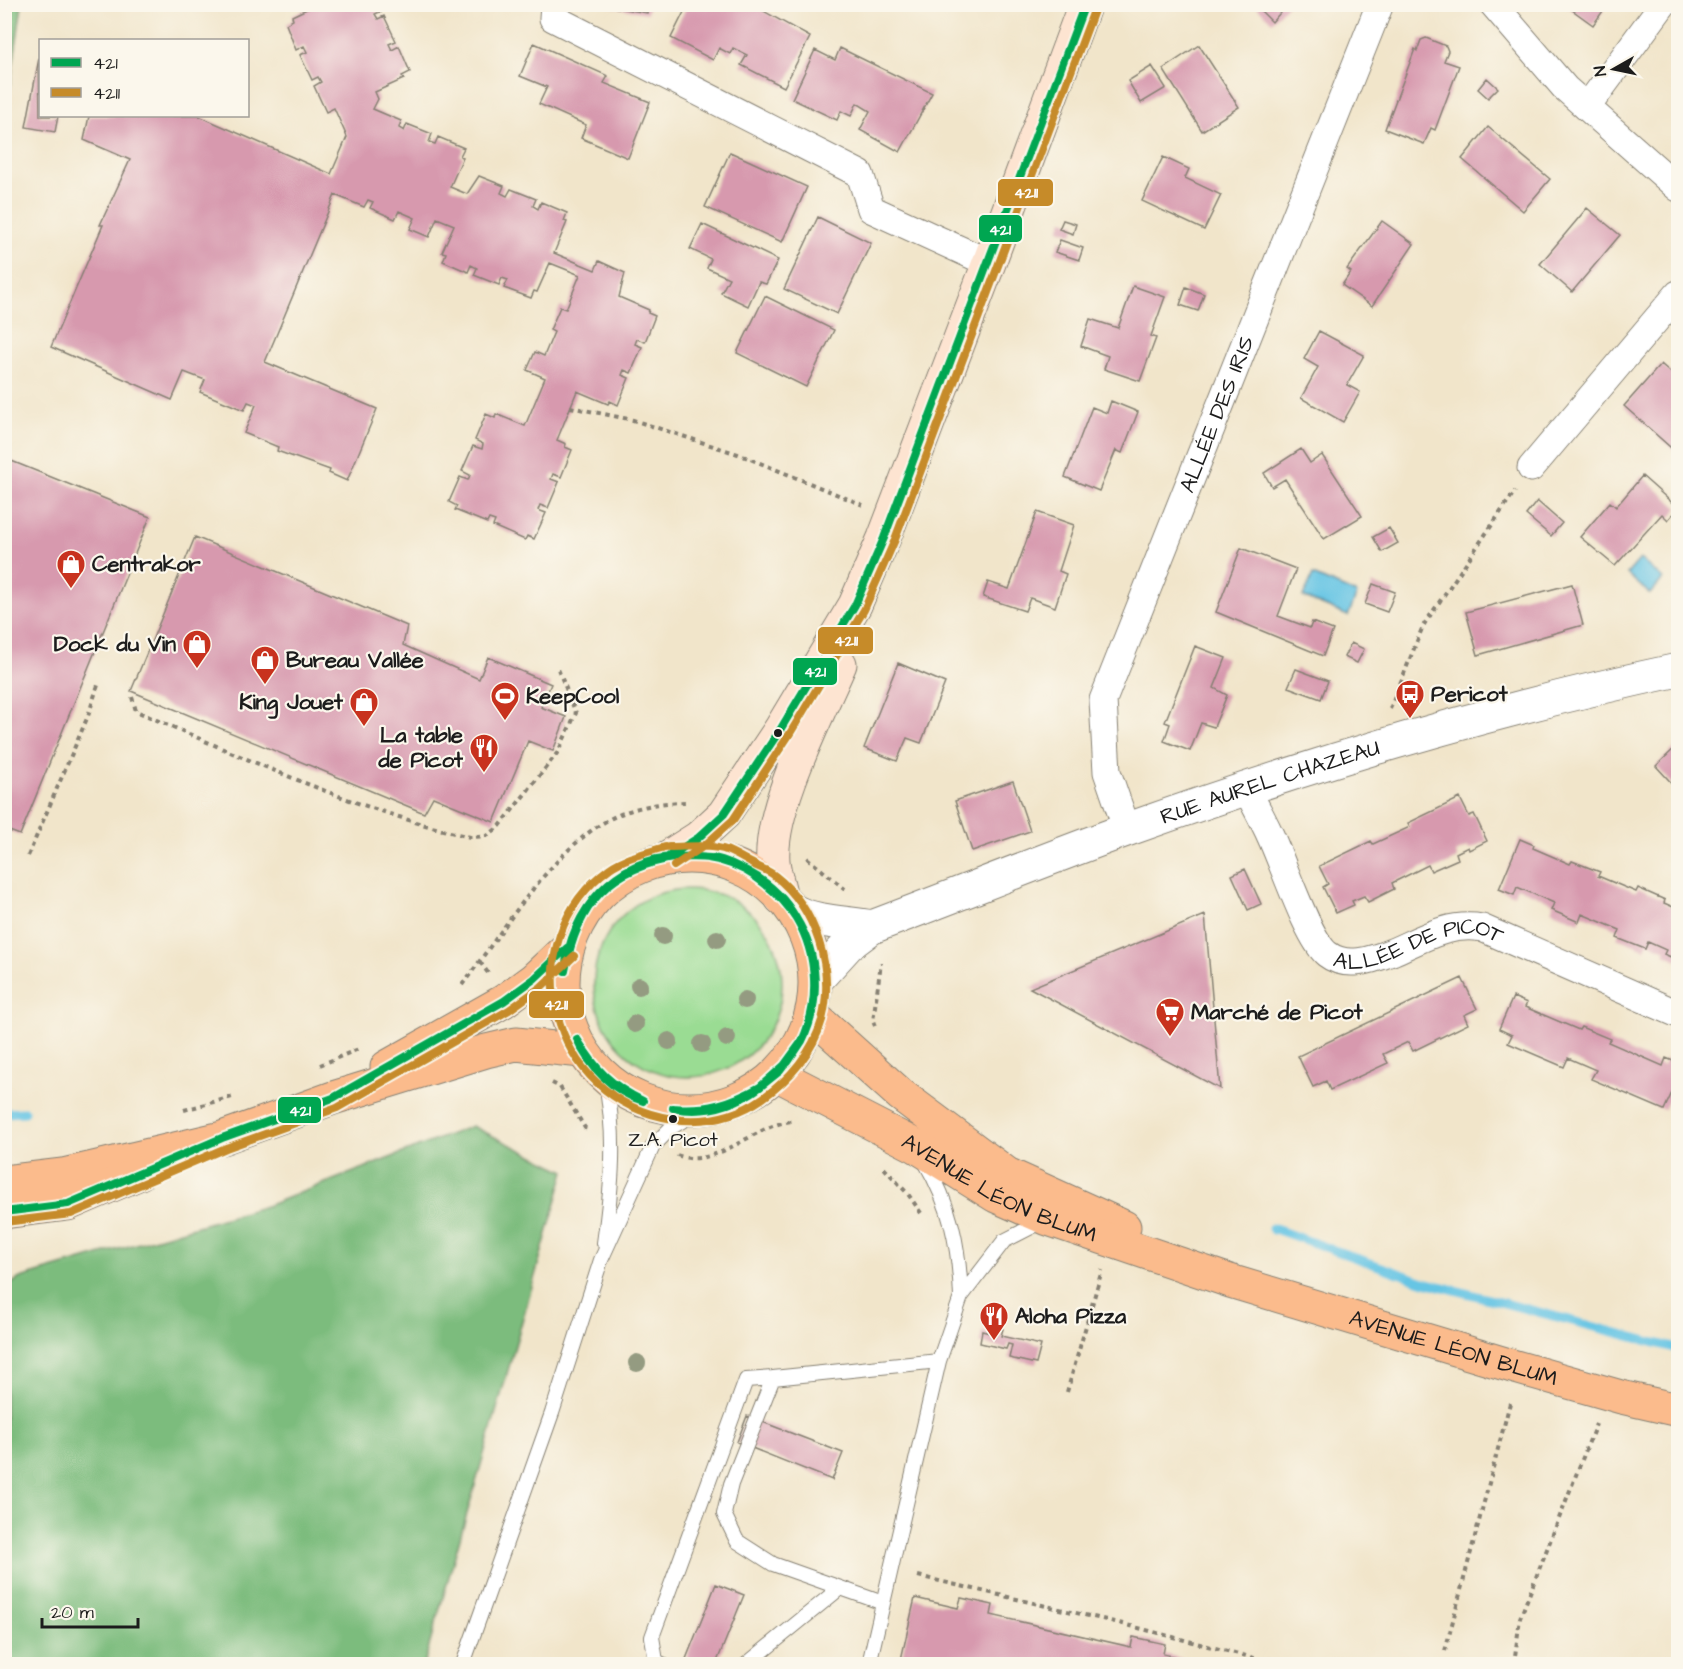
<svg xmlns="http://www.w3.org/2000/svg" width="1683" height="1669" font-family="'Architects Daughter',sans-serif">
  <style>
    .green { fill: #9adc93; stroke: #5b7c58; stroke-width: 1.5 }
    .forest { fill: #7bbc7d; stroke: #4c6c4c; stroke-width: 1.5 }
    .water { fill: #66c5e4; stroke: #417080; stroke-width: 1.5 }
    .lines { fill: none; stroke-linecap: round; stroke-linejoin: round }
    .stream { stroke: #66c5e4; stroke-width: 9 }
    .building { fill: #d799ae }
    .service-casing { stroke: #868073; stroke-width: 16 }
    .minor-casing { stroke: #868073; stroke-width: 29 }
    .tertiary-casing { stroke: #868073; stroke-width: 35 }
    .secondary-casing { stroke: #868073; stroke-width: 35 }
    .primary-casing { stroke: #868073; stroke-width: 35 }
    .path { stroke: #868073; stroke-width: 4; stroke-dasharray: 4.5 4.5; stroke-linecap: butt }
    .service { stroke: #fff; stroke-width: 14 }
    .minor { stroke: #fff; stroke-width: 27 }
    .tertiary { stroke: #fff; stroke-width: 33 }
    .secondary { stroke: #fde4d1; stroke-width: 33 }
    .primary { stroke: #fbbb8c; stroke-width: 33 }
    .bus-1-casing { stroke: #fbf7ec; stroke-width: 12 }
    .bus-2-casing { stroke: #fbf7ec; stroke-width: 12 }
    .bus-1 { stroke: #00a651; stroke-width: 8 }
    .bus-2 { stroke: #c68b29; stroke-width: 8 }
    .tree { fill: #949b81 }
    .bus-dot { fill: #1c1c1c; stroke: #fbf7ec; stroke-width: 2 }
    .labels { text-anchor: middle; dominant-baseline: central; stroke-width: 4.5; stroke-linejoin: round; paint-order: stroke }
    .bus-label { font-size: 20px; fill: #1c1c1c; stroke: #fbf7ec }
    .street-label { font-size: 22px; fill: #1c1c1c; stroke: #fbf7ec }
    .poi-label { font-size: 22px; font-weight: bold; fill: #1c1c1c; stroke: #fbf7ec; text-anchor: start }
    .line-badge { stroke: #fbf7ec; stroke-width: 2 }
    .badge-label { font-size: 16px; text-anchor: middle; font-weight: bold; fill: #fff }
  </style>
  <rect width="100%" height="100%" fill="#fbf7ec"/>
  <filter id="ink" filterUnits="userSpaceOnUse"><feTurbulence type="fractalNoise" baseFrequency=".0167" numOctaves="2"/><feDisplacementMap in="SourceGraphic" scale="12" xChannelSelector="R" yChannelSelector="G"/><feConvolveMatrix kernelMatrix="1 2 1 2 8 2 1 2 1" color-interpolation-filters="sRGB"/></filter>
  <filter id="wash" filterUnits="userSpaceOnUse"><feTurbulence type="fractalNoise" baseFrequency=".008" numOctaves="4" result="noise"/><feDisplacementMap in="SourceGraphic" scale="24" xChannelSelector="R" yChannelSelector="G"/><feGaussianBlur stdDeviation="1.35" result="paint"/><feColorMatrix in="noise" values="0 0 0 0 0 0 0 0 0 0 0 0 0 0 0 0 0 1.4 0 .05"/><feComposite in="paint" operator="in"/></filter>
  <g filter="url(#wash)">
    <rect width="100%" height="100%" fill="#f1e5ca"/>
    <path class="green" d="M594 983a94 94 0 1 1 188 0a94 94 0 1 1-188 0Z"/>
    <path class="forest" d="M5,4L22,5L5,121L4,5Z
      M472,1126L565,1171L424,1664H5V1288L20,1278L266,1206Z"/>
    <path class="water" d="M1640,559L1663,579L1650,594L1627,574Z
      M1313,575L1357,594L1348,616L1303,597Z"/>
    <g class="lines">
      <path class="stream" d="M4,1113L25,1112
        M1273,1230L1272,1228L1421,1281L1678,1349"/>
    </g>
    <g id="blocks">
      <path class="building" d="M317,4H379L382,11L375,14L378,19L384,16L396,41L389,44L392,50L399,46L410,72L402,76L404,79L375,92L378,99L373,109L401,121L399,128L404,131L407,124L432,134L429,142L435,144L438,137L464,148L460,156L463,157L450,187L467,194L479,176L504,186L501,193L507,196L511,189L536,199L533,206L538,209L541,202L567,213L564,221L567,222L554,253L595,270L599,261L625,273L619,297L649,310L648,313L655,316L645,342L637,339L635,344L642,347L631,373L624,370L622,375L629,378L618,405L610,401L608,404L577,391L557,440L566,444L565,447L572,450L561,477L553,474L551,479L559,482L548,508L540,505L538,510L546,513L534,539L527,536L525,540L493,526L495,521L489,519L487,523L455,510L457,506L449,502L460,477L468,480L470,475L462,471L473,446L482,449L483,444L475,440L486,414L495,418L496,414L525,426L545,378L527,370L535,352L544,356L554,332L550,330L560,307L566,309L580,275L550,263L537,292L534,291L531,298L504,288L508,280L502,278L499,285L474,275L477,268L471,265L468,272L443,261L446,253L442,252L454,225L437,218L429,237L410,229L415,218L399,211L395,219L370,208L373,202L368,200L364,207L335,195L265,362L377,409L347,481L329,473L330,470L277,451L278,447L244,433L256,405L248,402L244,410L200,392L205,380L184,372L172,400L51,347L103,225H100L130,160L84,140L89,116H199L331,174L347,137L334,108L326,112L314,86L321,82L318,77L312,80L300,55L307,52L304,46L296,50L286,24L293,20L292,16Z
        M595,4H649L647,13Z
        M688,4H751L810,37L784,87L741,65L747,55L733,48L730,54L719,48L713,60L671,38Z
        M1254,4H1288L1272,22Z
        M1564,4H1608L1593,25Z
        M1426,38L1446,46L1448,51L1444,61L1459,66L1435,130L1431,128L1424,144L1385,129L1415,49L1417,51L1421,40Z
        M534,43L608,76L604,83L650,102L628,158L581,138L586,125L539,104L547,87L520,76Z
        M1199,45L1239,107L1202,131L1163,69Z
        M840,48L932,93L900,152L860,130L870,111L857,103L851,116L841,111L837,120L792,99L815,50L835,60Z
        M39,58L40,116H58L55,132L26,127Z
        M1152,66L1166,88L1141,103L1128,81Z
        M1487,78L1498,88L1488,98L1478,89Z
        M1488,127L1550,179L1523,211L1462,159Z
        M730,152L807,187L782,242L705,207Z
        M1163,157L1189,169L1185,178L1221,195L1204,230L1142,201Z
        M1587,208L1620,235L1572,292L1540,264Z
        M818,217L871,243L837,314L784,289Z
        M1063,220L1076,224L1073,234L1059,229Z
        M1382,221L1414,244L1372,306L1342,285L1351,272L1347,269Z
        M702,224L778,260L766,284L759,282L748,306L721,293L729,278L707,268L711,259L690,249Z
        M1060,240L1083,248L1079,260L1055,252Z
        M1133,286L1165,297L1151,336L1156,338L1140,381L1104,369L1108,356L1081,346L1090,319L1118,328Z
        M1186,287L1204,294L1198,311L1180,305Z
        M765,296L834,330L806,387L737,353Z
        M1319,331L1364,355L1347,385L1360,392L1343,422L1301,398L1318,367L1304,359Z
        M1661,364L1678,379V388L1675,392L1678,395V454L1624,406Z
        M1111,401L1138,412L1122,453L1116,450L1099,491L1065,477L1092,407L1107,413Z
        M1301,449L1310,463L1322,455L1362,516L1324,539L1285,479L1272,487L1264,473Z
        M4,458L150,517L20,835L4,829Z
        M1642,476L1678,508L1668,520L1662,514L1615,566L1580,537L1610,502L1616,507Z
        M1537,501L1562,523L1551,536L1526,515Z
        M1037,512L1074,525L1059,571L1066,574L1055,607L1030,598L1025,611L983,597L988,582L1009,589Z
        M1389,528L1398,543L1382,552L1373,537Z
        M195,537L407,626L403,645L479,679L488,657L551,684L541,707L566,717L553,751L528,741L494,822L433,797L424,813L131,691Z
        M1241,548L1296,569L1278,616L1310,628L1312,622L1333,630L1323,656L1216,612Z
        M1373,584L1395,592L1387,612L1365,604Z
        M1572,584L1583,625L1478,655L1466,612Z
        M1351,643L1364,649L1357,663L1344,657Z
        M1195,646L1226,658L1214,688L1227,695L1214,727L1201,723L1190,751L1164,741L1170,724L1165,722Z
        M898,663L945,683L921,743L907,738L897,761L864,748Z
        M1296,669L1328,681L1321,699L1288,687Z
        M1678,745V790L1656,766Z
        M1013,781L1030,831L972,851L955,801Z
        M1460,798L1469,816L1474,814L1487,841L1469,850L1468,847L1456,853L1458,859L1431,871L1428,865L1392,883L1394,889L1368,902L1364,896L1352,901L1354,905L1336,913L1323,887L1328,884L1319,866L1371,841L1373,844L1410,827L1408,823Z
        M1520,839L1534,845L1533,848L1570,864L1572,861L1600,872L1598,876L1636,892L1638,888L1665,900L1664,903L1678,909V960L1664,954L1666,950L1648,942L1645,949L1617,938L1620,930L1582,914L1579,922L1551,910L1554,903L1517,887L1514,895L1499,889Z
        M1245,869L1261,904L1248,910L1232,875Z
        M1205,915L1220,1089L1030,988Z
        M1462,978L1477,1009L1464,1015L1468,1024L1413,1051L1408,1042L1383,1054L1388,1063L1330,1090L1326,1081L1313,1087L1298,1056Z
        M1513,997L1527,1003L1525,1007L1579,1030L1581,1027L1610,1039L1608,1042L1663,1066L1666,1058L1678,1063V1085L1676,1084L1664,1110L1591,1079L1596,1070L1568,1058L1564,1067L1508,1043L1512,1035L1499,1029Z
        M991,1326L1003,1329L1001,1336L1041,1345L1036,1364L1009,1358L1012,1345L1008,1344L1006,1349L980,1343L982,1331L990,1333Z
        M747,1416L843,1453L832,1480L737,1442Z
        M716,1584L744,1595L716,1664H684Z
        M915,1598L958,1608L961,1598L993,1605L991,1615L1131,1647L1133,1637L1165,1644L1163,1654L1206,1664H900Z"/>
    </g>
  </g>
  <g filter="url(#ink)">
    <use href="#blocks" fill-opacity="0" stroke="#868073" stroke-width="1.5"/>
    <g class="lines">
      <g class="service-casing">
        <path id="service" d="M924,1160C951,1206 959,1245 961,1297
          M604,1243C612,1185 617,1137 605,1079
          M883,1603L773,1564L737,1541L724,1514L731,1484L773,1378L939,1361
          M463,1664L552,1413L601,1260L653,1146L672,1127L700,1110
          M662,1664L656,1661L652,1637L746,1380L773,1378
          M747,1664L840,1588
          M869,1664L939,1361L961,1297L1004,1241L1045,1220"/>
      </g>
      <g class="minor-casing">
        <g id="minor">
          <path d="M554,4L553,18L860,174L871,209L989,263"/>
          <path d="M1493,4L1565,88L1678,188"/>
          <path d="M1587,107L1663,4"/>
          <path d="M1531,468L1678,294"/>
          <path id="s1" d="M1247,790C1255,805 1263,820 1270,835C1282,860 1308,939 1327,954C1346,969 1372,960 1392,952C1422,939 1449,922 1482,928L1678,1014"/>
          <path id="s2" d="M1127,830L1107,772L1103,700L1380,4"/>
        </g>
      </g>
      <g class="tertiary-casing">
        <g id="tertiary">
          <path d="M794,911C817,923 846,922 872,927"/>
          <path id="s3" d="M816,980L848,945L872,927C957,895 1041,861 1126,830C1307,765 1491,710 1678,670"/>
        </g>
      </g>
      <g class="secondary-casing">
        <path id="secondary" d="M668,857L698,838L724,814L780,730L855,605L884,538L989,263L1085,4
          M781,898C779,886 774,873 773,861C769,808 818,715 840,664"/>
      </g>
      <g class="primary-casing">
        <g id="primary">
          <circle cx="689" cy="983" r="126"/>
          <path d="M812,1015L901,1095L1007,1174L1124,1227"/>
          <path d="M387,1067L504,1001L534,979L567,948"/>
          <path id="s4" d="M778,1075L916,1146L996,1196L1048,1219L1230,1281L1512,1366L1621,1397L1678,1410"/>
          <path d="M4,1182L63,1175L222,1138L333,1098L486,1051L516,1044L582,1051"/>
          <path d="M4,1212L68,1204L140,1173"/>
        </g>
      </g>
      <path class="path" d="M570,407L633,420L738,454L863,505
        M132,697L136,711C245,758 354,809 470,837L487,836L500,826L558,752L576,713L558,669
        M1390,709L1423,626L1515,491
        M28,856L88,716L98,685
        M807,858L845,889
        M480,962L488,973
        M462,985C502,933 550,852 608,820C631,807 662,802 688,802
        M875,1026L873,1021L881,963
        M320,1065L361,1048
        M552,1083L560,1087L585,1128L590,1129
        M184,1110L232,1097
        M677,1155C716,1171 754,1124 793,1121
        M884,1168L908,1194L921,1213
        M1067,1392L1102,1270
        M918,1576L1119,1623L1277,1664
        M1445,1651L1511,1399
        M1514,1664L1520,1618L1596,1424"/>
      <use href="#service" class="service"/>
      <use href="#minor" class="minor"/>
      <use href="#tertiary" class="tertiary"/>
      <use href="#secondary" class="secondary"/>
      <use href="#primary" class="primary"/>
      <g class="bus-1-casing">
        <path id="bus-1" d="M668,857L698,838L724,814L780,730L855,605L884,538L1085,4
          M679,857C693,858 708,856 722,860C750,869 781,893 796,918
          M679,857C725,853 773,877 796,918
          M796,918C819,955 821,1003 802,1041
          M796,918C818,955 820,1002 802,1041
          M565,971C570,912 616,856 679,857
          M565,971C577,904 609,867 679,857
          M577,1039C596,1070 610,1085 643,1101
          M577,1039C589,1067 614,1092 643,1101
          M760,1087L788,1062L802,1041
          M760,1087L780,1071L802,1041
          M673,1108C706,1111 732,1103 760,1087
          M673,1108C705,1114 735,1105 760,1087
          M4,1212L68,1204L222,1138L333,1098L504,1001L534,979L567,948"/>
      </g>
      <g class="bus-2-casing">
        <path id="bus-2" d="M665,847C646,853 626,857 610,868C509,941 549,1101 673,1119C705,1123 736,1117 763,1098C790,1079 813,1052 822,1020C835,969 816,908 775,876C768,870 759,868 751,863C742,858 733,852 723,849C705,844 687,847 669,847
          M674,866L704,846L733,820L789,735L864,610L894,542L1095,8
          M5,1222L71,1214L226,1148L337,1108L509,1010L541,987L574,956"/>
      </g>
      <use href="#bus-1" class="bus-1"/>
      <use href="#bus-2" class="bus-2"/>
    </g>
    <g class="tree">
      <circle cx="663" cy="936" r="9"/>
      <circle cx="717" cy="939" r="9"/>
      <circle cx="639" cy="986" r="9"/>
      <circle cx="745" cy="1000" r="9"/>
      <circle cx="635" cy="1024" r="9"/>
      <circle cx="727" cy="1038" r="9"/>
      <circle cx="669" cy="1041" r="9"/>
      <circle cx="702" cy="1044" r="9"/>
      <circle cx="637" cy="1363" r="9"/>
    </g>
  </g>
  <defs>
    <g id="shop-pin" transform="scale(1.5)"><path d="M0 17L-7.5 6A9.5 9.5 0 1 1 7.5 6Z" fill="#c8321e" stroke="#fbf7ec"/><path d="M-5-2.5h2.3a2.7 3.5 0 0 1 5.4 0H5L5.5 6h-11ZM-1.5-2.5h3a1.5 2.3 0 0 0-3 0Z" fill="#fff"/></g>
    <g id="bus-pin" transform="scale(1.5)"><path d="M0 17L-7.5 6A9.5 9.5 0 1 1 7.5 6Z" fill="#c8321e" stroke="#fbf7ec"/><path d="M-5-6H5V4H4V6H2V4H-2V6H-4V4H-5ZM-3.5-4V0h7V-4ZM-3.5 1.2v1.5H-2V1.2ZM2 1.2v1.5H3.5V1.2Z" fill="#fff"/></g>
    <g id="stadium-pin" transform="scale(1.5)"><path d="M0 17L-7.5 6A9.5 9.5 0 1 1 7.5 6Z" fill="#c8321e" stroke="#fbf7ec"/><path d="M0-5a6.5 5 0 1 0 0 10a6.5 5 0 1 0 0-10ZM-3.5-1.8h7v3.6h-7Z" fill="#fff"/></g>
    <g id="restaurant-pin" transform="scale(1.5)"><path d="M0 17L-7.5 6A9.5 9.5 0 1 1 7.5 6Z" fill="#c8321e" stroke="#fbf7ec"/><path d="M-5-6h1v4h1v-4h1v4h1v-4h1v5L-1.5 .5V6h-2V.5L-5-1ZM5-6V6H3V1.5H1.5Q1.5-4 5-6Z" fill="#fff"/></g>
    <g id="supermarket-pin" transform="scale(1.5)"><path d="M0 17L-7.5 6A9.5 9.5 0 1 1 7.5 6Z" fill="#c8321e" stroke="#fbf7ec"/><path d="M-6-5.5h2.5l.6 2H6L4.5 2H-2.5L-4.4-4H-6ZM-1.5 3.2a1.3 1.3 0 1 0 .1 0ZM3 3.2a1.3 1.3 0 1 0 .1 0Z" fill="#fff"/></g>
  </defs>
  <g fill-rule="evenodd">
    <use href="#shop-pin" x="71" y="564"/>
    <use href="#shop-pin" x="197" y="644"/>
    <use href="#shop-pin" x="265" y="660"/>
    <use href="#bus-pin" x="1410" y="694"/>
    <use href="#stadium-pin" x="505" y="696"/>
    <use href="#shop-pin" x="364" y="702"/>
    <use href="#restaurant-pin" x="484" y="748"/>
    <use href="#supermarket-pin" x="1170" y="1012"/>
    <use href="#restaurant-pin" x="994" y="1316"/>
  </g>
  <g class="bus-dot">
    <circle cx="778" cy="733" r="5"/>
    <circle cx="673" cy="1119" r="5"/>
  </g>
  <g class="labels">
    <g class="bus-label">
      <text x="673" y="1140">Z.A. Picot</text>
    </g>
    <g class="street-label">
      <text stroke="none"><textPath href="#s2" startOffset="441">ALLÉE DES IRIS</textPath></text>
      <text stroke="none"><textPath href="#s3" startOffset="501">RUE AUREL CHAZEAU</textPath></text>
      <text stroke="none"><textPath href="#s1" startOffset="280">ALLÉE DE PICOT</textPath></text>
      <text stroke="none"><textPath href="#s4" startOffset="249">AVENUE LÉON BLUM</textPath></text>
      <text stroke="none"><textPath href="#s4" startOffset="732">AVENUE LÉON BLUM</textPath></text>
    </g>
    <g class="poi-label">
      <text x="92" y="564">Centrakor</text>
      <text x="176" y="644" text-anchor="end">Dock du Vin</text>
      <text x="286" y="660">Bureau Vallée</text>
      <text x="1431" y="694">Pericot</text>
      <text x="526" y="696">KeepCool</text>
      <text x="343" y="702" text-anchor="end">King Jouet</text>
      <text x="463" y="735" text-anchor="end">La table<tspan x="463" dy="25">de Picot</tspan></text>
      <text x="1191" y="1012">Marché de Picot</text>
      <text x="1015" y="1316">Aloha Pizza</text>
    </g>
  </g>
  <g class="line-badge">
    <rect x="997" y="178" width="57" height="29" rx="6" fill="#c68b29"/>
    <rect x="978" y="214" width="45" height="29" rx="6" fill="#00a651"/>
    <rect x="817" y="626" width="57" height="29" rx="6" fill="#c68b29"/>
    <rect x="792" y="657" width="46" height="29" rx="6" fill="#00a651"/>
    <rect x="528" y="990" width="57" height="29" rx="6" fill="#c68b29"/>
    <rect x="277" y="1096" width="45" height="28" rx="6" fill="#00a651"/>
  </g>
  <g class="badge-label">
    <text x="1026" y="198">4211</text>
    <text x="1000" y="235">421</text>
    <text x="846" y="646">4211</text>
    <text x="815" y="677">421</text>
    <text x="556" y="1010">4211</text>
    <text x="300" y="1116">421</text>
  </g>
  <rect width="1683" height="1669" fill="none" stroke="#fbf7ec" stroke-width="24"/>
  <rect x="39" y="39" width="210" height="78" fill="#fbf7ec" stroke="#a29f99" stroke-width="1.5"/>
  <rect x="51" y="58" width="30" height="9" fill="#00a651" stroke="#a29f99" stroke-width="1.5"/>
  <text x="93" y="69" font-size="18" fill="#1c1c1c">421</text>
  <rect x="51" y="88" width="30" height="9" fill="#c68b29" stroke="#a29f99" stroke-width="1.5"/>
  <text x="93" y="99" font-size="18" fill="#1c1c1c">4211</text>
  <g transform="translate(1614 69) rotate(261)" stroke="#fbf7ec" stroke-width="4.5" paint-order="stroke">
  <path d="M0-4.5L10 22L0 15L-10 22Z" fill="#1c1c1c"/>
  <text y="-9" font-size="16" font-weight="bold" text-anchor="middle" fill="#1c1c1c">N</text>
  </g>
  <path d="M42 1618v9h96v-9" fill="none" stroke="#1c1c1c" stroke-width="3"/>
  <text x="51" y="1618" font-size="18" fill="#1c1c1c" stroke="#fbf7ec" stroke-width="4.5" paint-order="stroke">20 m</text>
</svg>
